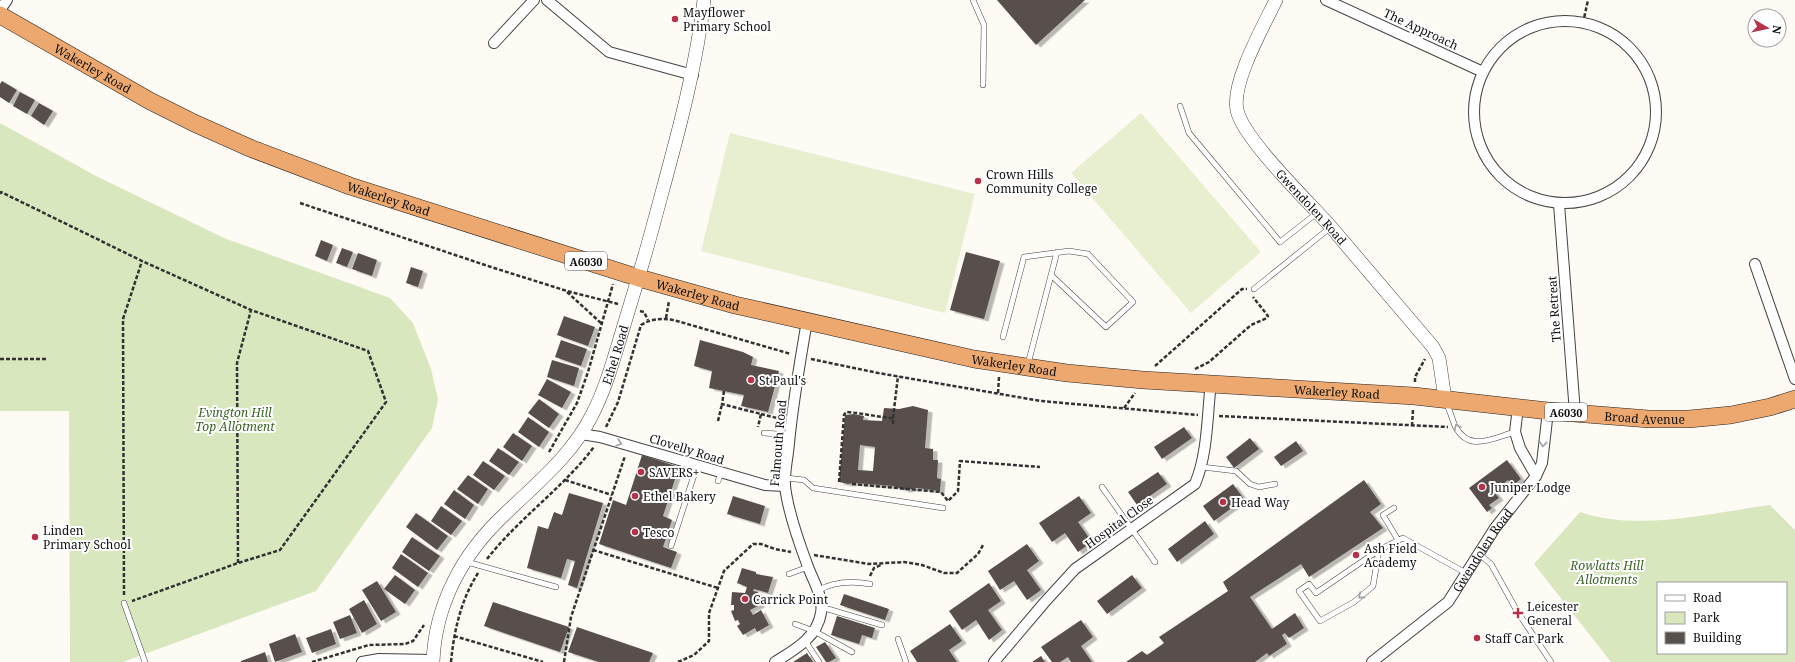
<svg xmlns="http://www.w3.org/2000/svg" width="1795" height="662" font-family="'Noto Serif',serif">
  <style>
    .green { fill: #d9e7bf; fill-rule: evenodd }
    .pitch { fill: #e8efd0 }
    .building { fill: #58504d; fill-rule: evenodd; filter: url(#shadow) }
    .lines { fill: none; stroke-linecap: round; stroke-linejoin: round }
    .service-casing { stroke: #434343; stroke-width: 6 }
    .minor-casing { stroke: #434343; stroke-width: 12 }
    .tertiary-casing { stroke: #434343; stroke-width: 14 }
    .trunk-casing { stroke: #212121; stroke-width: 18 }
    .path { stroke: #323232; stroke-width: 2.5; stroke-dasharray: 4 2; stroke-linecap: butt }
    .service { stroke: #fff; stroke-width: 5 }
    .minor { stroke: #fff; stroke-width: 10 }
    .tertiary { stroke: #fff; stroke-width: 13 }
    .trunk { stroke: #eca86e; stroke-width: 17 }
    .oneway { stroke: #9f9f9f }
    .poi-dot { fill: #b6324b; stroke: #fff; stroke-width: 1.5 }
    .labels { text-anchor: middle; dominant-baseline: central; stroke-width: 4; stroke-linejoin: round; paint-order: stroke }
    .shield { fill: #fff; stroke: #585858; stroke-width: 1 }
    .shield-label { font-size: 11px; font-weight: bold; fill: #101010 }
    .poi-label { font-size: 12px; fill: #101010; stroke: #fff; text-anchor: start }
    .street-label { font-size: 12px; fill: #101010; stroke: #fff }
    .park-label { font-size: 12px; font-style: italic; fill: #3a6324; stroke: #fff }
  </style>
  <defs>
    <filter id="shadow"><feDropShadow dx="4.5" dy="2.5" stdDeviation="0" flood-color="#0004"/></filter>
  </defs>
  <rect width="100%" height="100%" fill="#fefbf4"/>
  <path class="green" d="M0,123L96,176L224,238L390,298L413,323L431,369L438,399L432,428L316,591L123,662H70L69,411H0Z
    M1770,505L1795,530V662H1611L1534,564L1580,512C1638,532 1710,513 1770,505ZM1658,583H1786V653H1658Z"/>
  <path class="pitch" d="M1141,113L1261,252L1191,313L1071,173Z
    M730,133L975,194L945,313L701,251Z"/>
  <path class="building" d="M997,0H1085L1036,45Z
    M2,81L17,90L9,103L0,97V84Z
    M20,92L35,100L27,114L13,106Z
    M39,103L53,111L44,125L31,116Z
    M321,240L333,245L327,261L315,256Z
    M342,248L353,252L347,267L336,263Z
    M966,252L1000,261L984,319L950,310Z
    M358,253L377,260L372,276L352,269Z
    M411,267L423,271L418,287L406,283Z
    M564,316L595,327L588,346L557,335Z
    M561,340L587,349L581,366L555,357Z
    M700,340L743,352L753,357L751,365L779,371L768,412L741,406L744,395L709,388L712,371L694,366Z
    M552,360L579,368L574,386L547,377Z
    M547,379L571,392L562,408L538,395Z
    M539,399L559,414L549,428L528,413Z
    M913,406L928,410L925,448L933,449V460H938L937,478L941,479L940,491L917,488L906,490L893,486L855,483L848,484L839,482L845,415L854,414L864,416L863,420L882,421L884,408L899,409ZM860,445L875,447L873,471L858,470Z
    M528,417L549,432L539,447L518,432Z
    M1184,427L1192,438L1162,459L1154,447Z
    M513,433L532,446L522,461L503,447Z
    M1250,438L1259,449L1234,468L1226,457Z
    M1296,441L1303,451L1281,466L1274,457Z
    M498,448L519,462L509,475L489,461Z
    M642,455L679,467L663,516L672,520L663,547L677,552L671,568L599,544L613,500L626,505Z
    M1507,460L1521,479L1512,486L1508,480L1502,485L1501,482L1492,489L1499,498L1489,505L1492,508L1487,512L1469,488Z
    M483,461L505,476L494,490L473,475Z
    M1158,472L1167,484L1137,505L1128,492Z
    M468,475L488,489L478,504L457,489Z
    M1364,480L1381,504L1370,512L1383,528L1309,577L1301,564L1250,597L1272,629L1295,613L1304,628L1289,638L1285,633L1282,635L1287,644L1269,656L1267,653L1255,662H1126L1142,651L1147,655L1164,643L1159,637L1228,591L1223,582Z
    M1233,484L1244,499L1214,521L1203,506Z
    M454,490L474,505L465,519L444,504Z
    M569,493L603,503L577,588L568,585L575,561L567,559L561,578L527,568L538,526L548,529L554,512L562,515Z
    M733,496L765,506L760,524L727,514Z
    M1079,496L1091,513L1078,522L1092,542L1078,552L1065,533L1052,542L1039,523Z
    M441,506L462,521L451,535L431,521Z
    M416,513L448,536L437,550L406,527Z
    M1205,521L1214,534L1177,562L1168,549Z
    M412,537L440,556L429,571L402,552Z
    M1027,544L1039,561L1027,570L1041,590L1027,600L1014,581L1000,590L988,571Z
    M401,554L428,573L418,587L392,568Z
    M742,568L756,572V574L773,577L768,593L754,589L753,591L758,592L760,605L750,610L753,615L761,610L769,625L757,632L755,628L743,635L737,626L740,624L738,620L735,621L731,611L734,610V605H731L732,592L745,593L747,587L737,583Z
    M395,575L415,590L405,604L384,589Z
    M1132,575L1142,588L1107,614L1097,601Z
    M377,581L396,612L381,621L362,590Z
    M989,583L1001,601L988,610L1002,630L989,640L976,620L962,630L949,611Z
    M844,594L889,609L885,620L840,605Z
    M364,600L377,624L362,633L349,609Z
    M493,602L569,627L560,652L484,626Z
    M350,615L357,633L340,639L333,622Z
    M837,616L875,628L872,638L862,635L859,644L831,635Z
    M1081,620L1093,637L1081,646L1092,662H1071L1068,657L1060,662H1052L1041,647Z
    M950,624L962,641L949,650L957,662H917L910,651Z
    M577,627L653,653L649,662H599L568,652Z
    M331,629L336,644L312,653L306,638Z
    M295,634L302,652L275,662L269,644Z
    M825,642L836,658L829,662H826L816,647Z
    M265,652L268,662H241V661Z
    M807,653L813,662H793Z
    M1041,656L1045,662H1032Z"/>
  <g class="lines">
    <g class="service-casing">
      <path id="service" d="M973,0L984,25L983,85
        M1180,106L1189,133L1280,242L1317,213
        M1254,289L1331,227
        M1003,337L1024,257L1069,251L1088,254L1133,302L1106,327L1051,275
        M1028,364L1057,252
        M1446,403C1450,410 1452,419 1455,426C1469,453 1493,438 1515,432
        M764,433L790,435
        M1202,467L1236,471L1250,484L1259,487L1275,484
        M786,478L804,480L813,488L943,508
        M718,481L721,473
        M1102,487L1155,562
        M1394,508L1383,515L1398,540
        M671,546L697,466
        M1379,550L1373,586L1354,602L1320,621L1299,591L1309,584L1316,593L1379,550L1403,538L1466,573
        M1479,554L1491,564L1517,611L1551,662
        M467,562L556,587
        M789,574L808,567
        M817,591C833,582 853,581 870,584
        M124,603L145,662
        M821,607L882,625
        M795,624L814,631L852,652
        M898,639L906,662
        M805,641L819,662"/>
    </g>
    <g class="minor-casing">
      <g id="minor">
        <path d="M547,0L609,52L693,75"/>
        <path d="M1326,0L1483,72"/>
        <path d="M0,10L7,0"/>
        <circle cx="1565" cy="112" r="91"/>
        <path d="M494,43L534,0"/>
        <path d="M1559,204L1575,413"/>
        <path d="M1755,264L1795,379"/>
        <path d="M1518,407L1515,432L1520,448L1536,476"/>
        <path d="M581,434L600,437L765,485L785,486"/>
        <path d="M362,662L379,659L433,660"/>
        <path d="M775,662C794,650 817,638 821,613C824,597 812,579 807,564C798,540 788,512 785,486C784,472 788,457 789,443C793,402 800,361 807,321"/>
        <path d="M994,662L1044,603L1075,569L1195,484C1208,453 1207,416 1211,382"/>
        <path id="s1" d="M1372,662L1448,602L1495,528L1536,476L1542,463L1548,411"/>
      </g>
    </g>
    <g class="tertiary-casing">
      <g id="tertiary">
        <path id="s2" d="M1276,0C1264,25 1231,83 1237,110C1243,139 1309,202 1331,227C1365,267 1399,307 1433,347L1439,358L1445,399"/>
        <path id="s3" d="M433,662C435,604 463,553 505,514C537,483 572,455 592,415C605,390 613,362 621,335C632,299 643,263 653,226C673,151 695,77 704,0"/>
      </g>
    </g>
    <g class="trunk-casing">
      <g id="trunk">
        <path id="s4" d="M0,15L150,101L194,123L250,148L350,186L639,278L735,305L974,359L1067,373L1143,380L1414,396L1548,411L1649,419H1689L1731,415L1770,407L1795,399"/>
      </g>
    </g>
    <path class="path" d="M1583,23L1588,0
      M0,194L1,192L142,261L251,310L368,351L386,402L280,550L238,563L132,601
      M300,203L491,267L567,291L618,304
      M567,292L602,324
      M640,311L644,312L648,320
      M666,318L669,301
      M0,359H47
      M811,359L878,373L1041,401L1198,415
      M1155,366L1242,289H1247
      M1195,369L1209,362L1251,325L1267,318L1268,316L1253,297
      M1415,382V377L1425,359
      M724,391L722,404L761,414L758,427
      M998,393L999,377
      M1124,408L1135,393
      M761,414L781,419
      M1219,416L1448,427
      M893,418L898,376
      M718,421L722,404
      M1412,426L1413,410
      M606,427L618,402L641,325C652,318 665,318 677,321L791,354
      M549,452L577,403L588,372L613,284
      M565,480L612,495
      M839,482L844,415L846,412C863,413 876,417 893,418V424
      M852,484L941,492L948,501L958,491L960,461L1040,467
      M593,550L718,588
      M814,555L869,564L904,562L922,565L944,573H957L978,554L983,545
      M487,559C519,518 563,488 594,447
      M238,563L237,363L251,310
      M870,576L874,568L881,565
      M124,595L123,319L142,261
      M454,636L543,662
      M312,662L369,645L405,644L413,641L424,625
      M451,662C454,630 461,600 478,573
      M564,662L571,617L625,456
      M678,662L694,655L709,641V613L724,571L753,544H761L775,549L791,552"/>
    <use href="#service" class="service"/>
    <use href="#minor" class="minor"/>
    <use href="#tertiary" class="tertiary"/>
    <use href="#trunk" class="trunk"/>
  </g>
  <defs><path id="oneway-chevron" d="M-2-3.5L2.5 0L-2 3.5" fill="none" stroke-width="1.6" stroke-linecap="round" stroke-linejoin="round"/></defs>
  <g class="oneway">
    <use href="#oneway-chevron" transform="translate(1457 427) rotate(-118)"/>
    <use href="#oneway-chevron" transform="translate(619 443) rotate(17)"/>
    <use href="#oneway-chevron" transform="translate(1543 444) rotate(96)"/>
    <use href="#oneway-chevron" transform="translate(1361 596) rotate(140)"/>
  </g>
  <g class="poi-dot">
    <circle cx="675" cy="19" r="4"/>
    <circle cx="978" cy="181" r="4"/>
    <circle cx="751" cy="380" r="4"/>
    <circle cx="641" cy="472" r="4"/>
    <circle cx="1482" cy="487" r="4"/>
    <circle cx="635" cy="496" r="4"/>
    <circle cx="1223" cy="502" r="4"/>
    <circle cx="635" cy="532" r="4"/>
    <circle cx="35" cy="537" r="4"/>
    <circle cx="1356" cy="555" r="4"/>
    <circle cx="745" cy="599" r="4"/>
    <path d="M1516 607h4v4h4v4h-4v4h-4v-4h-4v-4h4z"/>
    <circle cx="1477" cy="638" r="4"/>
  </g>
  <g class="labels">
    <g class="shield">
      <rect x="565" y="252" width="42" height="18" rx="3"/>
      <rect x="1545" y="403" width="42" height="18" rx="3"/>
    </g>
    <g class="shield-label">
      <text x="586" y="261">A6030</text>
      <text x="1566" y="412">A6030</text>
    </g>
    <g class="poi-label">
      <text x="683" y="12">Mayflower<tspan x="683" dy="14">Primary School</tspan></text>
      <text x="986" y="174">Crown Hills<tspan x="986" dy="14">Community College</tspan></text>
      <text x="759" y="380">St Paul's</text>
      <text x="649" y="472">SAVERS+</text>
      <text x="1490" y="487">Juniper Lodge</text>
      <text x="643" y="496">Ethel Bakery</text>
      <text x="1231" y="502">Head Way</text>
      <text x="43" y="530">Linden<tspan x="43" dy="14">Primary School</tspan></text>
      <text x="643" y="532">Tesco</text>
      <text x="1364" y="548">Ash Field<tspan x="1364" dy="14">Academy</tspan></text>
      <text x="753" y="599">Carrick Point</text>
      <text x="1527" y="606">Leicester<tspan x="1527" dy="14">General</tspan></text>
      <text x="1485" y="638">Staff Car Park</text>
    </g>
    <g class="street-label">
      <text transform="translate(1421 29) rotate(25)">The Approach</text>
      <text stroke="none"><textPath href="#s4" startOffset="107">Wakerley Road</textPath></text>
      <text stroke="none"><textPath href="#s4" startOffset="431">Wakerley Road</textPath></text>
      <text stroke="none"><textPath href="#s2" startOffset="241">Gwendolen Road</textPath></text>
      <text stroke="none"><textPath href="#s4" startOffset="755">Wakerley Road</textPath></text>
      <text transform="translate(1554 309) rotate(-94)">The Retreat</text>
      <text stroke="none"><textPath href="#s3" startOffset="366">Ethel Road</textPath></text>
      <text stroke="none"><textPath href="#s4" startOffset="1079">Wakerley Road</textPath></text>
      <text stroke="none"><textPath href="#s4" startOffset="1403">Wakerley Road</textPath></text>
      <text stroke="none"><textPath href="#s4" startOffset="1712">Broad Avenue</textPath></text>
      <text transform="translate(778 443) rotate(-85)">Falmouth Road</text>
      <text transform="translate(687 449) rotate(17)">Clovelly Road</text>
      <text transform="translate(1119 522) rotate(-36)">Hospital Close</text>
      <text stroke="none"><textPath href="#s1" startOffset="159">Gwendolen Road</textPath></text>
    </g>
    <g class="park-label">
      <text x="235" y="412">Evington Hill<tspan x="235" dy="14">Top Allotment</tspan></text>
      <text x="1607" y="565">Rowlatts Hill<tspan x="1607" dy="14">Allotments</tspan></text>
    </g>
  </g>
  <rect x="1657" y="582" width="130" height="72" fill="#ffffff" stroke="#9f9f9f"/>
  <rect x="1665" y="595" width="20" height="6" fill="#ffffff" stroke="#9f9f9f"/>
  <text x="1693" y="602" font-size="12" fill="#101010">Road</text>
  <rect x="1665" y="612" width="20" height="12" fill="#d9e7bf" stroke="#9f9f9f"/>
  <text x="1693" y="622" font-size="12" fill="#101010">Park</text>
  <rect x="1665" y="632" width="20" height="12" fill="#58504d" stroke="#9f9f9f"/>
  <text x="1693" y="642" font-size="12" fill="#101010">Building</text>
  <g transform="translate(1767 28) rotate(99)"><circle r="19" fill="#ffffff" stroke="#9f9f9f"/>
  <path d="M0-3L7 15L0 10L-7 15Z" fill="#b6324b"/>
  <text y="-6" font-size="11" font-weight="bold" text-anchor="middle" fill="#101010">N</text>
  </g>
</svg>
